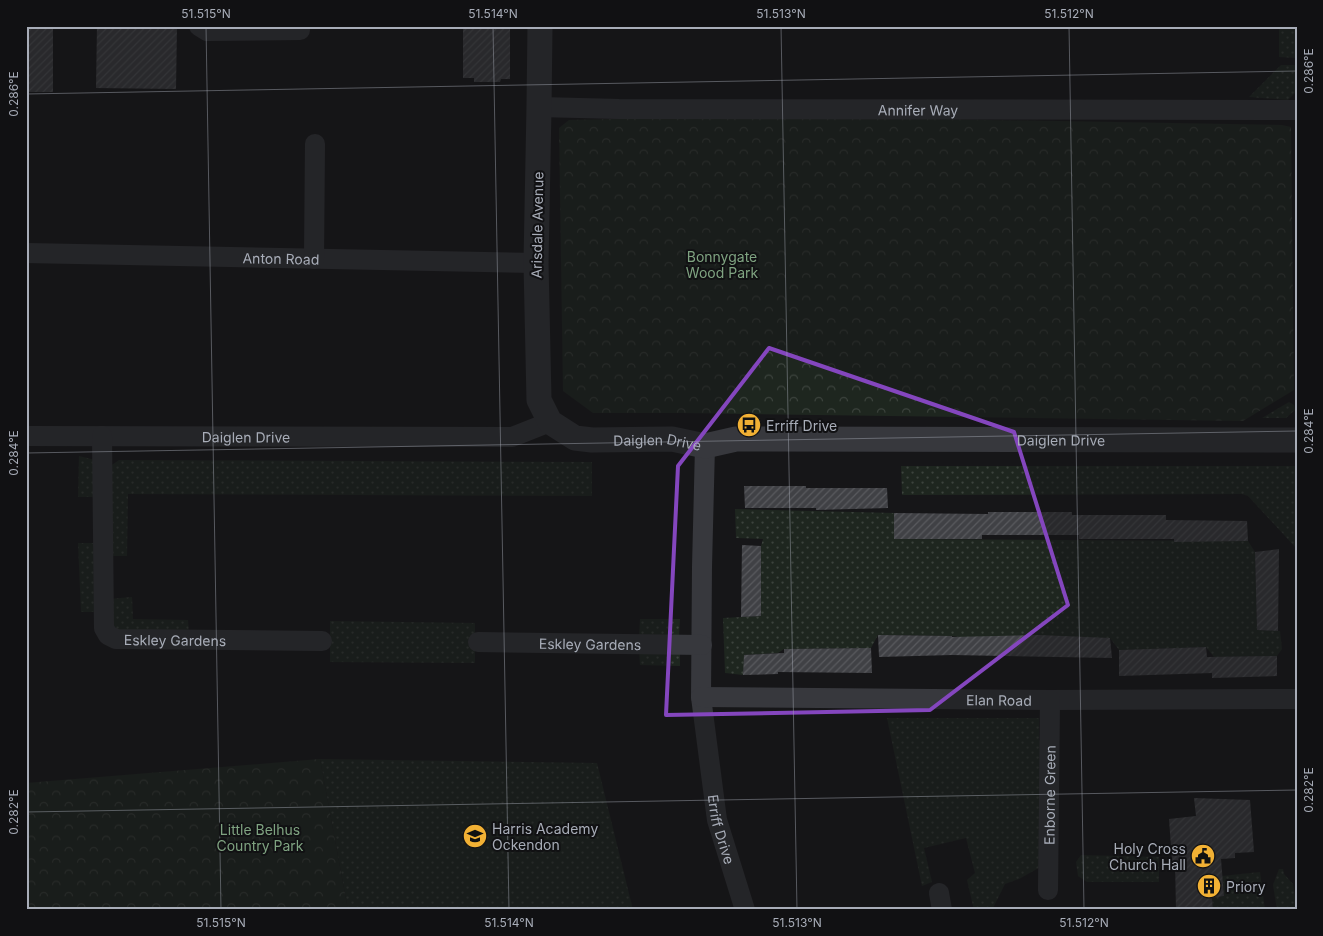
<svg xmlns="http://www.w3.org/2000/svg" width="1323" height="936" font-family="Inter,sans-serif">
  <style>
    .grass { fill: url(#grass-dots) }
    .park { fill: url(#park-crowns) }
    .building { fill: url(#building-hatch) }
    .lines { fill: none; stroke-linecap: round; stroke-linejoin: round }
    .minor { stroke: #37383d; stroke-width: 20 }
    .tertiary { stroke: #37383d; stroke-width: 25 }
    .marked { fill: none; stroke: #8446be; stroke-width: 4; stroke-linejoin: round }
    .ticks { fill: none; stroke: #a8adb8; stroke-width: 1; stroke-opacity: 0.45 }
    .labels { text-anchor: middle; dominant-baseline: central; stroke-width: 4; stroke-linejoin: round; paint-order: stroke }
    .street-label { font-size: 14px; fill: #a8adb8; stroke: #111113 }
    .park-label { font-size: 14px; fill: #7fa381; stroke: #111113 }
    .poi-label { font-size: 14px; fill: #a8adb8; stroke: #111113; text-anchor: start }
    .neatline { fill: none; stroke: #a8adb8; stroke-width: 2 }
    .ticks-label { font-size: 12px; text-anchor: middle; fill: #a8adb8 }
  </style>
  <defs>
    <pattern id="grass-dots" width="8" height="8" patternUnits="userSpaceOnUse" patternTransform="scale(1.25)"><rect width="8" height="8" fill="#1e261f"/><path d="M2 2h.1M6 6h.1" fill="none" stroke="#3c433d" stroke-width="1.8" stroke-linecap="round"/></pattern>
    <pattern id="park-crowns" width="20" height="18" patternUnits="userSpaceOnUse" patternTransform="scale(1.25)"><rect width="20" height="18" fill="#1e261f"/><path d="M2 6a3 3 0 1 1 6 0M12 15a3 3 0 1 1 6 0" fill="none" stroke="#3c433d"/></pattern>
    <pattern id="building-hatch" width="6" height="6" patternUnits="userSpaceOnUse" patternTransform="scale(1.25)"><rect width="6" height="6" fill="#404145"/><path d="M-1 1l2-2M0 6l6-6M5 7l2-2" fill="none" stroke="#595a5e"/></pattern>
  </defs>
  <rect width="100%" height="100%" fill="#161618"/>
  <path class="grass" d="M1279,26H1297V58L1279,57Z
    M1281,65H1297L1296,92L1288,100L1249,97Z
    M1289,402L1294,405L1295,410L1286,418H1262Z
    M79,456L95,460L94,497H78Z
    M119,460L592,462V496L128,494L127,556H108L109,467Z
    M901,466H1297V549L1248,496L1242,494L902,495Z
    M735,509L894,513V539L1248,541L1255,552L1257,630L1280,631L1282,649L1277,656L1214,657L1206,647L1119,650L1110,638L960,637L952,636L878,635L871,648L784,649L778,653L745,655L743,675L725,673L723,618L761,616V546L763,539L736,538Z
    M78,543H95V612H81Z
    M132,597L133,619L188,620L189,633L118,632L110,625L109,599Z
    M640,619H680L679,637H639Z
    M330,621L475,623V663L330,662Z
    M639,650L680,651V666L640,665Z
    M887,718H1039V740L1045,746L1044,865L1019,879L1005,884L992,910H974L967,880L975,873L966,838L924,848L932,882L922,886Z
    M320,759L597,763L633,910H348Z
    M1081,855L1159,857V882H1087L1078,876L1076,862Z
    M1279,869H1283L1284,874L1293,884L1297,910H1277L1273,885Z
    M1260,872L1265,910H1213L1212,898L1224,896L1222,876Z"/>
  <path class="park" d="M654,114L1282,125L1291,127L1294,390L1243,421L683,413H593L563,391L559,128L569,120L655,118Z
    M320,759L348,910H26V783Z"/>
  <path class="building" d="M26,26H53V92H26Z
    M97,26H177L176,89L96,88Z
    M463,26H510V79H501L500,82H474V78H463Z
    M744,486H806V488H887L888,508L816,510V508H745Z
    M988,512H1072V515H1166V520L1247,521L1248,541L1174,542V539H1079V535H982V539H894V513L988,514Z
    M742,545L761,546V616L741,617Z
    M1279,549L1278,631L1257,630L1255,552Z
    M878,635L952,636V637L1039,635L1110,638L1112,658L952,655L879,657Z
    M1206,647L1207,657L1277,656V676L1212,678V673L1119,676V650Z
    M871,648L872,673L778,672V674L743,675L744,655L784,653V649Z
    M1194,798L1250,800L1254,852L1235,853V858L1221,859L1224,896L1212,898L1213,910H1176L1175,861H1172L1169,819L1196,816Z"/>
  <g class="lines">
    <g class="minor">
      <path d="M199,26L207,31L300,30"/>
      <path id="s1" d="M539,107L619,109L1297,110"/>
      <path id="s2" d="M26,253L536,263"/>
      <path d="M314,259L315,144"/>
      <path id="s3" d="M26,436L512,437L550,422"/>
      <path id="s4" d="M102,436L104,628L108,635L116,639L322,641"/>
      <path id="s5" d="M705,446L702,567L701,697L717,820L745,910"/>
      <path id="s6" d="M478,642L702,645"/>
      <path id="s7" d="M701,697L1050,700L1297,699"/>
      <path id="s8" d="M1048,890L1050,700"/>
      <path d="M939,893L942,910"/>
    </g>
    <path class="tertiary" id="s9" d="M540,26L539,107L536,263L539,400L550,422L575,438L592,440L672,439L705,446L736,439L1297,440"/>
  </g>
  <path d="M0 0H1323V936H0ZM769,348L1014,432L1068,605L930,710L666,715L678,466Z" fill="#161618" fill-opacity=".55" fill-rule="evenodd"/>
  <path class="marked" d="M769,348L1014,432L1068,605L930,710L666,715L678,466Z"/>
  <path class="ticks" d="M206,26L221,910M493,26L509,910M781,26L797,910M1069,26L1084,910M26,94L1297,71M26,453L1297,431M26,812L1297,790"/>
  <defs>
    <g id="bus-disc" transform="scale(1.25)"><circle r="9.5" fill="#f2b134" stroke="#111113"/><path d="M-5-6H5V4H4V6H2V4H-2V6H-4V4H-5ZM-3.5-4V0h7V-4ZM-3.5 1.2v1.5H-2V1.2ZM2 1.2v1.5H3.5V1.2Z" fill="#111"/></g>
    <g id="school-disc" transform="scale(1.25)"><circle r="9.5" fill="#f2b134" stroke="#111113"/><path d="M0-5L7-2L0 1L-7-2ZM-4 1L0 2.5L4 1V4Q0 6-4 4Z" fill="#111"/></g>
    <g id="civic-disc" transform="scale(1.25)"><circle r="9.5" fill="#f2b134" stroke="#111113"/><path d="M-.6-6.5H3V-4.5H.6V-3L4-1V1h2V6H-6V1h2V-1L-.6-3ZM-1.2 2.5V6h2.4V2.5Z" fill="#111"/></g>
    <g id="building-disc" transform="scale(1.25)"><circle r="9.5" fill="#f2b134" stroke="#111113"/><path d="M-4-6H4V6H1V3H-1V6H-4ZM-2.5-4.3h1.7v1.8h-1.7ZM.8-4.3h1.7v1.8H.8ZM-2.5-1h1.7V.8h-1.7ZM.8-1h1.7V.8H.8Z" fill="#111"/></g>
  </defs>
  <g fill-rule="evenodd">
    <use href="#bus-disc" x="749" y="425"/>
    <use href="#school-disc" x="475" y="836"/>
    <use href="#civic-disc" x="1203" y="856"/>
    <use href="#building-disc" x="1209" y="886"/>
  </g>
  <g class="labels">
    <g class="street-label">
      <text stroke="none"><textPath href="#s1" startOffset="379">Annifer Way</textPath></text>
      <text transform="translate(537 225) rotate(-89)">Arisdale Avenue</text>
      <text stroke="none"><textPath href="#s2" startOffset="255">Anton Road</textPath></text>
      <text stroke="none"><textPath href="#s3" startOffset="220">Daiglen Drive</textPath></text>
      <text stroke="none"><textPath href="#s9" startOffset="916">Daiglen Drive</textPath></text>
      <text stroke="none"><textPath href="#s9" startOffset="511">Daiglen Drive</textPath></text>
      <text stroke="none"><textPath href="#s4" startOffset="268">Eskley Gardens</textPath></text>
      <text stroke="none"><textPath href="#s6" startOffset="112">Eskley Gardens</textPath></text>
      <text stroke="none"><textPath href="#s7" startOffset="298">Elan Road</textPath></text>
      <text stroke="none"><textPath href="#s8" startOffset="95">Enborne Green</textPath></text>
      <text stroke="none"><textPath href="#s5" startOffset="385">Erriff Drive</textPath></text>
    </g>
    <g class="park-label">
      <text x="722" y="256">Bonnygate<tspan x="722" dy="16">Wood Park</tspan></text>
      <text x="260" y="829">Little Belhus<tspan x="260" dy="16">Country Park</tspan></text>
    </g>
    <g class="poi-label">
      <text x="766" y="425">Erriff Drive</text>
      <text x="492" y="828">Harris Academy<tspan x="492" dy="16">Ockendon</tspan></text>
      <text x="1186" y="848" text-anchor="end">Holy Cross<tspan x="1186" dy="16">Church Hall</tspan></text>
      <text x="1226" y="886">Priory</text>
    </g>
  </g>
  <rect width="1323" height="936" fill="none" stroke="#111113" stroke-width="55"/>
  <rect x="28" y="28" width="1268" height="880" class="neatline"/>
  <g class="ticks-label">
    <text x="206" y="18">51.515°N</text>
    <text x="493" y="18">51.514°N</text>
    <text x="781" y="18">51.513°N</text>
    <text x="1069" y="18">51.512°N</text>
    <text transform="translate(1309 71) rotate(-90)" y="4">0.286°E</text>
    <text transform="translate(14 94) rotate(-90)" y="4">0.286°E</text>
    <text transform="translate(1309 431) rotate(-90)" y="4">0.284°E</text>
    <text transform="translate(14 453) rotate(-90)" y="4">0.284°E</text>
    <text transform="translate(1309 790) rotate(-90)" y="4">0.282°E</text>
    <text transform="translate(14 812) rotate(-90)" y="4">0.282°E</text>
    <text x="221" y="927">51.515°N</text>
    <text x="509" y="927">51.514°N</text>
    <text x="797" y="927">51.513°N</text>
    <text x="1084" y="927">51.512°N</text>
  </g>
</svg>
